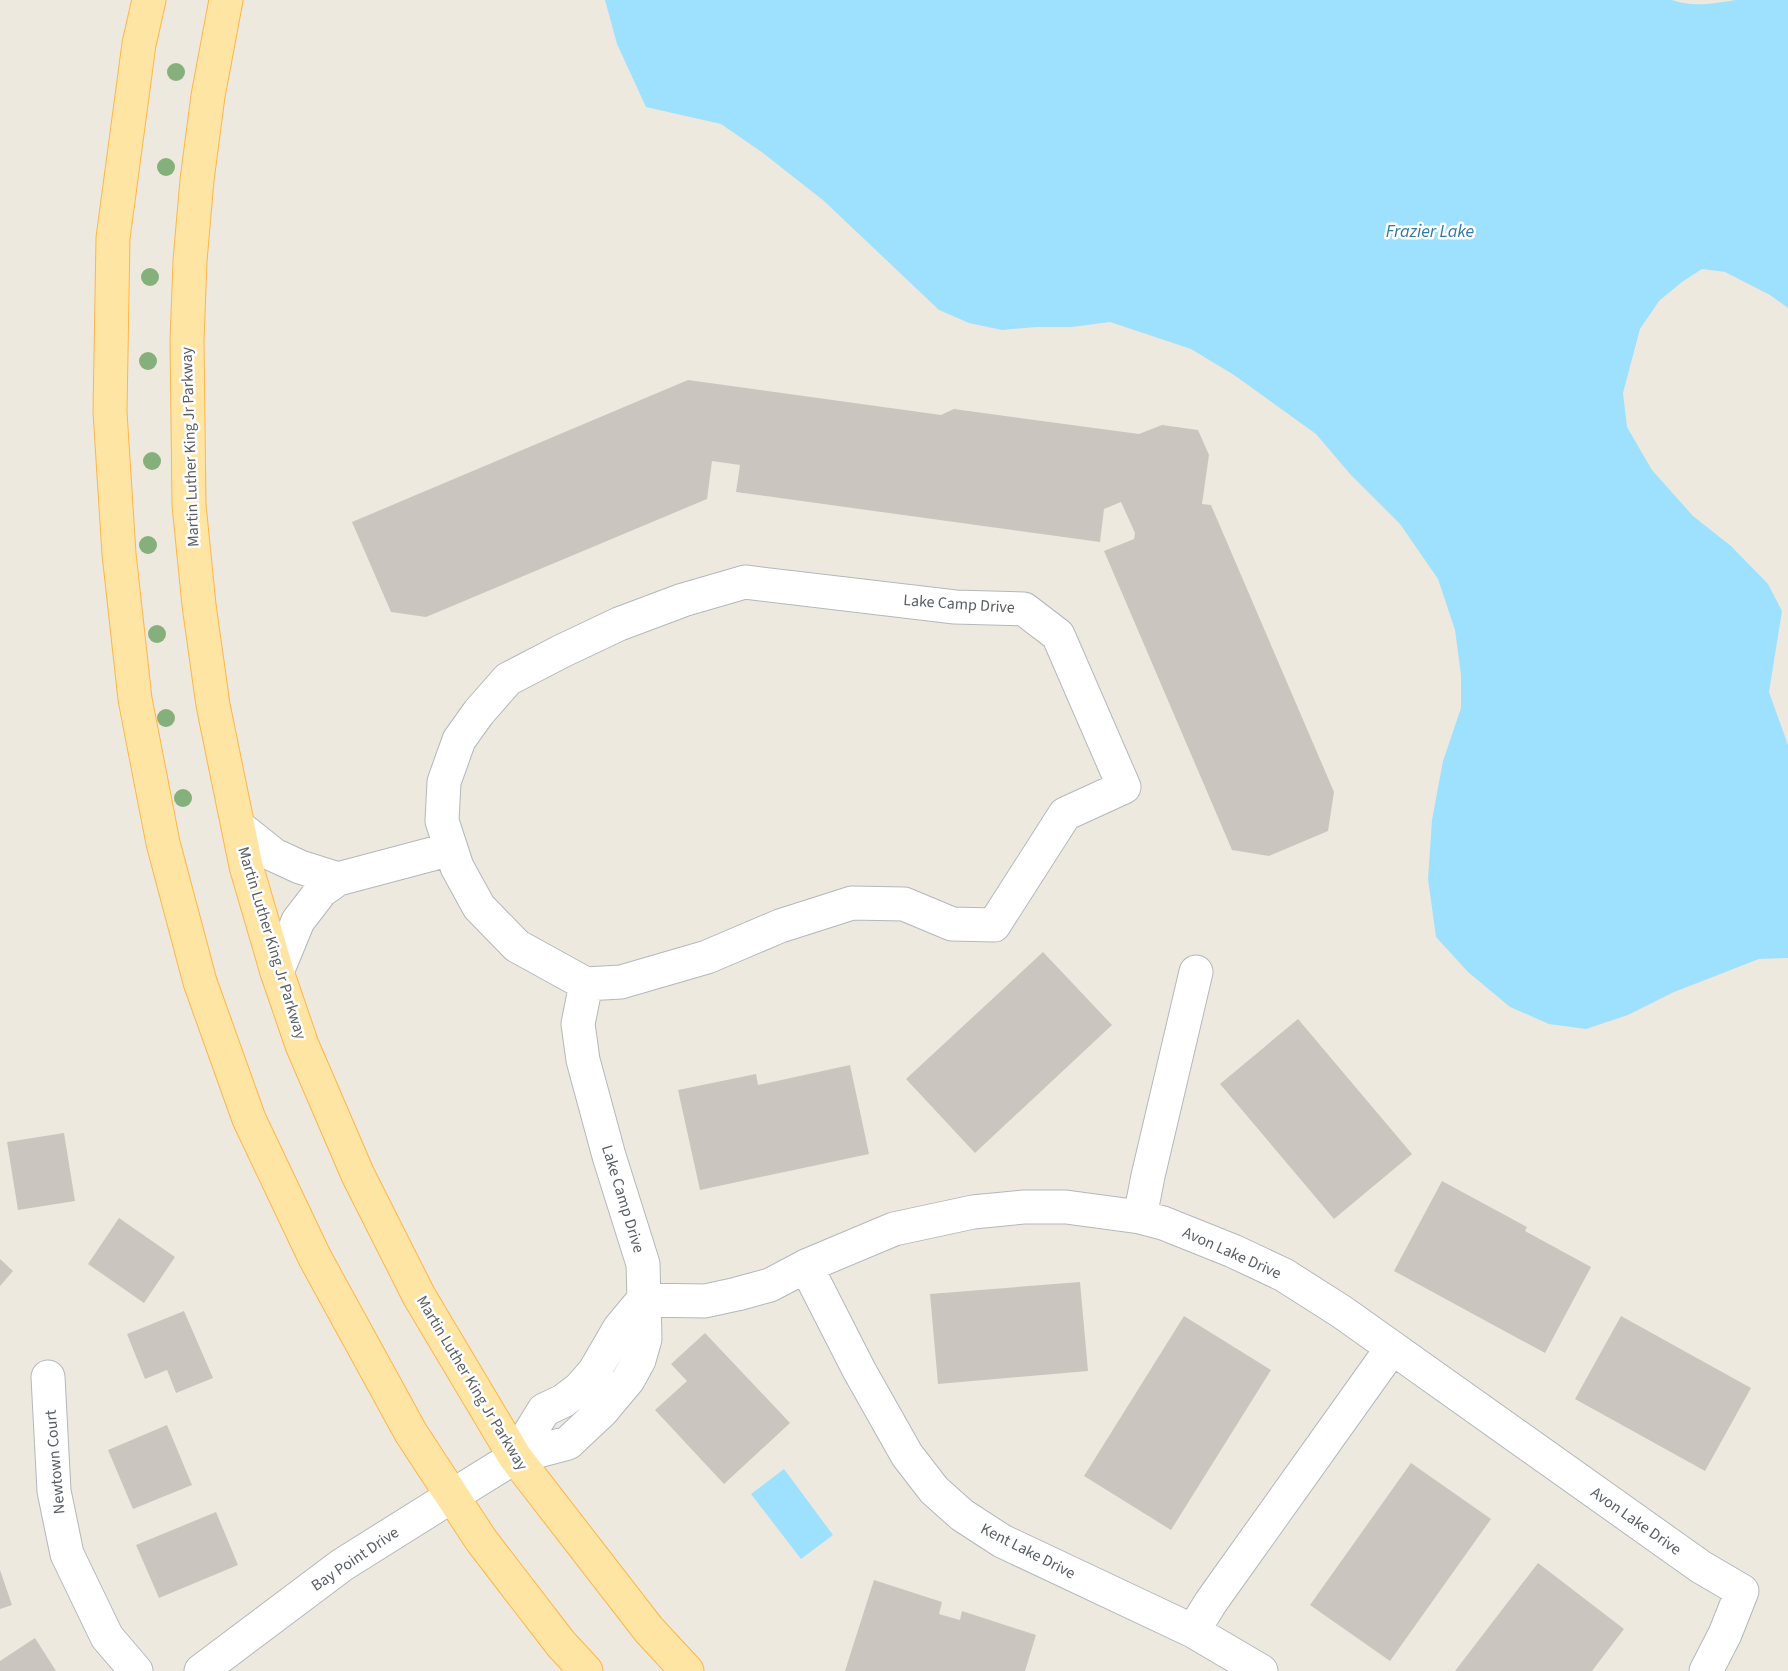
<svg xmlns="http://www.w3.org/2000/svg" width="1788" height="1671" font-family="'Source Sans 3',sans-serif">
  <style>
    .water { fill: #9ee1ff }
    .building { fill: #cbc5bf }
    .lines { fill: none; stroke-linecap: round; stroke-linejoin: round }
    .street-casing { stroke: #b3b8bc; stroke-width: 35 }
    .primary-casing { stroke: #ffb547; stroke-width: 35 }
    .street { stroke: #fff; stroke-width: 33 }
    .primary { stroke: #ffe5a3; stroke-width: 33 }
    .tree { fill: #86b07b }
    .labels { text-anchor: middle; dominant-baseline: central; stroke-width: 5; stroke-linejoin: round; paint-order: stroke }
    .street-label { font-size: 16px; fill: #595e63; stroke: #fff }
    .water-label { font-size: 18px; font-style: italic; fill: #2d79a9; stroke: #fff }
  </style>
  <rect width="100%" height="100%" fill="#eee9df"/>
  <path class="water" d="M605,0H1672C1695,8 1713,3 1736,0C1753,0 1771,0 1788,0V308L1770,295L1725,272L1702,269L1682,282L1659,301L1640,329L1623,393L1627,427L1652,470L1693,516L1731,546L1768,584L1782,611L1769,692L1788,745V958L1759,959L1674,992L1628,1015L1586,1029L1549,1024L1510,1007L1468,972L1436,937L1428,879L1432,820L1443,761L1461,708V675L1455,630L1438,579L1400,524L1350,474L1316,434L1234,375L1191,349L1110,322L1072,327H1036L1002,330L969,323L939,310L824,201L763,153L721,124L646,107L617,44Z
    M784,1469L833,1535L801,1559L751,1494Z"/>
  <path class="building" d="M688,380L941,415L954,409L1139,434L1162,425L1198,430L1209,455L1202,504L1211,505L1334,792L1328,831L1269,856L1232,850L1104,551L1134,539L1135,533L1121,502L1104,509L1100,542L736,492L740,465L712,461L707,499L426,617L391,612L352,522Z
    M1043,952L1112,1025L975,1153L906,1079Z
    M1298,1019L1412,1154L1334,1219L1220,1084Z
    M850,1065L869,1154L700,1190L678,1090L756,1074L758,1085Z
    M64,1133L75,1201L18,1210L7,1142Z
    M1442,1181L1527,1227L1525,1231L1591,1267L1545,1353L1394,1271Z
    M119,1218L175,1257L144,1303L88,1264Z
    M0,1259L13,1271L0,1286Z
    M1080,1282L1088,1371L938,1384L930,1294Z
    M184,1311L213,1378L176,1393L167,1370L145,1379L127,1334Z
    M1184,1316L1271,1370L1171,1530L1084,1476Z
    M1621,1316L1751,1388L1705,1471L1575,1399Z
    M705,1333L790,1423L724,1484L655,1410L687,1381L671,1364Z
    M167,1425L192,1485L133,1509L108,1450Z
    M1411,1463L1491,1519L1390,1661L1310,1605Z
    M216,1512L238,1565L159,1598L136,1545Z
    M1538,1563L1624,1629L1592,1671H1455Z
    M0,1570L12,1605L0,1609Z
    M874,1580L942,1602L939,1614L960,1620L962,1611L1036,1635L1025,1671H845Z
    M35,1638L56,1671H0V1661Z"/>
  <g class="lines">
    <g class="street-casing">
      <path id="street" d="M745,582L955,607L1024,609L1058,635L1124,787L1065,814L994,925L952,924L904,904L852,903L780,926L707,957L621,982L586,984L517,946L479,907L457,867L442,821L444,782L459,740L479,712L508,679L562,651L619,624L683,600Z
        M239,827L274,855L300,867L338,879
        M277,972L298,921L321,891L338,879L451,849
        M1140,1217L1148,1176L1196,972
        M806,1266L859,1370L907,1455L934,1490L962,1515L1002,1541L1193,1631L1261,1671
        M643,1300L705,1301L737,1294L770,1285L806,1266L894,1229L973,1212L1024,1207H1066L1140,1217L1163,1223L1233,1251L1284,1275L1342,1312L1701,1567L1742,1591L1725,1634L1706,1671
        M48,1377L54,1491L67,1554L107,1637L136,1671
        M515,1457L544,1410L563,1401L579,1389L594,1372L619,1329L643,1300
        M1193,1631L1211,1602L1392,1348
        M201,1671L342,1565L452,1496L515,1457L568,1443L602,1411L628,1380L639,1360L645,1339L643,1264L609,1156L583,1060L578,1024L586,984"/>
    </g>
    <g class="primary-casing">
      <path id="primary" d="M149,0L139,44L113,238L110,412L119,554L135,699L163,843L200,982L249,1119L315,1258L411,1433L481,1540L561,1644L586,1671
        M226,0L208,96L197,180L190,261L187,341L189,505L199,605L213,705L246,866L277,972L302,1045L358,1175L419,1296L515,1457L649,1630L687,1671"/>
    </g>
    <use href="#street" class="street"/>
    <use href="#primary" class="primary"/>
  </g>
  <g class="tree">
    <circle cx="176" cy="72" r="9"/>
    <circle cx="166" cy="167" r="9"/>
    <circle cx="150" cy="277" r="9"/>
    <circle cx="148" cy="361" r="9"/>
    <circle cx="152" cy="461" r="9"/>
    <circle cx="148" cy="545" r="9"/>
    <circle cx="157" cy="634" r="9"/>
    <circle cx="166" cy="718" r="9"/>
    <circle cx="183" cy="798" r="9"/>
  </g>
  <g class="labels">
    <g class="street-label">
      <text transform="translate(190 447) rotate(-92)">Martin Luther King Jr Parkway</text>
      <text transform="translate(959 604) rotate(4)">Lake Camp Drive</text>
      <text transform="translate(272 943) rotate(73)">Martin Luther King Jr Parkway</text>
      <text transform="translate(623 1199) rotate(73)">Lake Camp Drive</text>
      <text transform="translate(1232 1253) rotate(24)">Avon Lake Drive</text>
      <text transform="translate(472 1383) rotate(59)">Martin Luther King Jr Parkway</text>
      <text transform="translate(55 1462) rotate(-95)">Newtown Court</text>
      <text transform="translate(1636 1521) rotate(35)">Avon Lake Drive</text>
      <text transform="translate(1028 1551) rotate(27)">Kent Lake Drive</text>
      <text transform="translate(355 1559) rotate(-34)">Bay Point Drive</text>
    </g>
    <g class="water-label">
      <text x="1430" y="231">Frazier Lake</text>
    </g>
  </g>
</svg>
